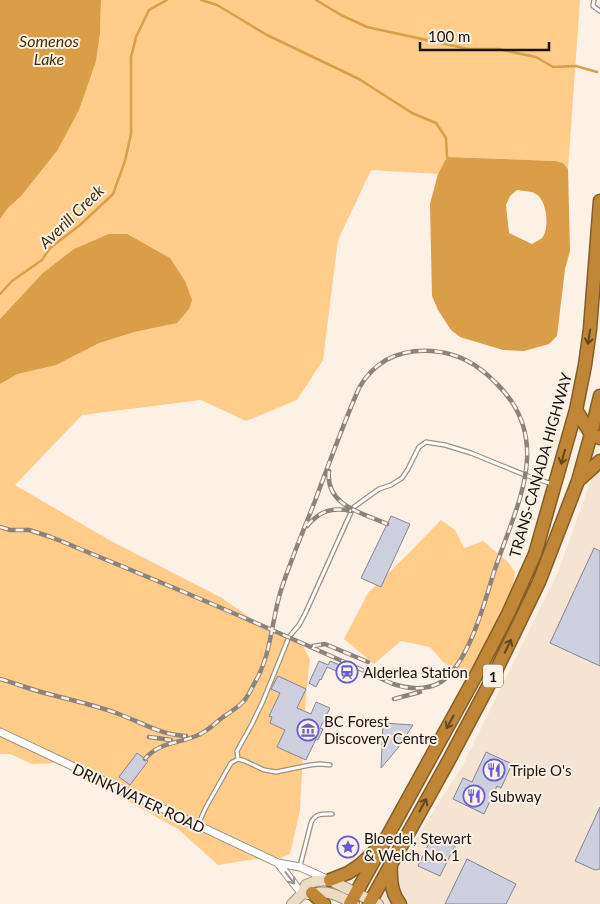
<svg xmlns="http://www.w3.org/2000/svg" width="600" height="904" font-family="Lato,sans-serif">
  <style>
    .built { fill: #f4e4d1 }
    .green { fill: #ffcc8a }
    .water { fill: #da9d48; fill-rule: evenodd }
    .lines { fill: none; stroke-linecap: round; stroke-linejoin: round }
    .stream { stroke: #da9d48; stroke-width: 2.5 }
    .building { fill: #cecfde; stroke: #848593 }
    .lane-casing { stroke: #9b9185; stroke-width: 5.5 }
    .street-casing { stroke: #9b9185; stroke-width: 9 }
    .secondary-casing { stroke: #9b9185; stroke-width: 12 }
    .highway-casing { stroke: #845e28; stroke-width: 15 }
    .lane { stroke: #fff; stroke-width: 3 }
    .street { stroke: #fff; stroke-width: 7 }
    .secondary { stroke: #ecdbc2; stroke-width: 10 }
    .highway { stroke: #bf8635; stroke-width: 12 }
    .rail-casing { stroke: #8c847c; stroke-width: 4.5 }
    .rail { stroke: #fcf1e4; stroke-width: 2.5; stroke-dasharray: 8; stroke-linecap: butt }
    .oneway { stroke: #634720 }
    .oneway2 { stroke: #979593 }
    .labels { text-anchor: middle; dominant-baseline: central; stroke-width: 4; stroke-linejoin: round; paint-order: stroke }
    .shield { fill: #fcf1e4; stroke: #5c564f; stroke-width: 1 }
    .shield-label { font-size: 14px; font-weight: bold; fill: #17130f }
    .street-label { font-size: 15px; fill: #17130f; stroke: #fcf1e4 }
    .poi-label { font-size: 15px; fill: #17130f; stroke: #fcf1e4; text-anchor: start }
    .water-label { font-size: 16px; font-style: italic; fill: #452d07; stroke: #fcf1e4 }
  </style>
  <rect width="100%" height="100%" fill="#fcf1e4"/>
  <path class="built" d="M600,472V904H375L464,763L558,572L593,475Z"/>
  <path class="green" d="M101,0H580L568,169L563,163L555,161L447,157L438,174L371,170L338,240L323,360L297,400L246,421L201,400L82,415L15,485L111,541L222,598L256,622L301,642L310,659L306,694L300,810L290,854L270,862L263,858L218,865L178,829L59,763L32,764L10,754H0V219L7,209L22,195L57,151L96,61L100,33Z
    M441,520L455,530L464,548L483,541L508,562L515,572L512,593L476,677H467L443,662L430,647L401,641L374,664L344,639L368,593L409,553Z"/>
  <path class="water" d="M0,0H101L100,33L96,61L79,110L57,151L22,195L7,209L0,219Z
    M447,157L555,161L563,163L568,169L570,251L565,269L557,336L549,344L524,351L503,350L460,337L451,330L438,310L432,296L430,204L438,174ZM517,190C523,191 532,191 536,194C547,200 550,229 542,238C540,240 535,242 532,244L509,233L506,205L510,196Z
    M109,234H127L170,258L185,281L192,300L189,309L177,323L134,332L99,343L56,365L17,374L0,384V319L43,273L74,249Z"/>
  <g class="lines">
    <path class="stream" d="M201,0L217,5L267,35L359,79L412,113L436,123L446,138L447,157
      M316,0L341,15L367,27L468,49H498L536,57L553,67L576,66L597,72
      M0,294L12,281L42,260L50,248L80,225L113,194L125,161L131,134V57L136,37L149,10L167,0"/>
  </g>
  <path class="building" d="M391,516L410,524L381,587L361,578Z
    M594,548L600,551V666L550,643Z
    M319,661L328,665L330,661L357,672L354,679L350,677L349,680L340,676L341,673L327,667L321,680L320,679L316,687L309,683Z
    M278,676L306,689L297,708L311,714L316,702L330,708L320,728L323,729L318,740L316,739L306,760L277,747L285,730L270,723L272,717L269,716L280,693L271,689Z
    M383,723L413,725L398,748L381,768Z
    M486,752L512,764L501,788L497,786L484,814L453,799L463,778L472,782Z
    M137,753L148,761L130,785L119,777Z
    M600,807V869L595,870L575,861Z
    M433,835L455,846L440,876L418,866Z
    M467,859L516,884L506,904H445Z"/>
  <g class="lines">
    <g class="lane-casing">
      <path id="lane" d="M594,0L593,6L600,11
        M238,759L237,751L252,724L263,701L289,637L299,625L305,614L352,510L354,507L379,489L391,485L402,478L408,469L419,447L426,442L445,445L471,453L525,475L552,484
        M198,825L206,807L231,763L238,759L245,761L264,770L276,772L310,765L320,764L330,765
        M300,866L311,823C315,813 322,814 332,814"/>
    </g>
    <g class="street-casing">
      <path id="street" d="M0,732L278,863L300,867L327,879
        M278,863L302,894"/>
    </g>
    <g class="secondary-casing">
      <path id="secondary" d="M308,894C328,890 336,894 354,904
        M292,904L302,894L306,885L316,881L330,880L378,904"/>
    </g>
    <g class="highway-casing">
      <path id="highway" d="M576,410L591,434L600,438
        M578,481L600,461
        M391,865C390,879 391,893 400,904
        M330,880L348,873L360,865L375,851
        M312,893L324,904
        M350,904L479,670L508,614L535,554L576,410L585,365L590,329L600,201
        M369,904L449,760L492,679L539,582L578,481L591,434L600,396"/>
    </g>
    <use href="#lane" class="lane"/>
    <use href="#street" class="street"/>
    <use href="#secondary" class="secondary"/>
    <use href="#highway" class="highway"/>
    <g class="rail-casing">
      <path id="rail" d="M329,471C325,506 363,513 387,524
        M307,526C320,511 331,507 351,511
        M0,527L10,530H29L51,537C109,561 168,585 226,610C282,634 338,659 393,684C409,689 426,691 441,682C468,664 484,605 493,575C514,509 557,441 495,382C477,364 458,353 432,351C400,349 375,360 359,388C343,425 329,463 315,501C303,531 291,560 281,590C271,622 272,654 254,684C251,690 248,696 244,701C238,707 231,712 223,717C214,724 207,732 196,736C177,744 159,742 145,759
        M313,646L325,644L368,662
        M0,679C14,683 27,688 41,692C66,699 91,704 116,713C139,721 160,735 186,736
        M394,699L420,692
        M149,737L171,740"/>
    </g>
    <use href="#rail" class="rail"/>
  </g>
  <defs><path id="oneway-shaft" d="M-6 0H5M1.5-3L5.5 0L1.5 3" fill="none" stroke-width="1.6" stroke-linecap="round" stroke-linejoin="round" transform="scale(1.25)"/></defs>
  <g class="oneway">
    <use href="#oneway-shaft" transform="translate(589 337) rotate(99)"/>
    <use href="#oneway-shaft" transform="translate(563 457) rotate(105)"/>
    <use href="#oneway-shaft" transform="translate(508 646) rotate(-64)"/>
    <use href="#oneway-shaft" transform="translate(450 722) rotate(119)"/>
    <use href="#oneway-shaft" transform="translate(423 805) rotate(-61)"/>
  </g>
  <use class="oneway2" href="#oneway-shaft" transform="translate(290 878) rotate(52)"/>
  <defs>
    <g id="station-ring" transform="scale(1.125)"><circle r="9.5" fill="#fcf1e4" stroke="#665cd5" stroke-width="1.5"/><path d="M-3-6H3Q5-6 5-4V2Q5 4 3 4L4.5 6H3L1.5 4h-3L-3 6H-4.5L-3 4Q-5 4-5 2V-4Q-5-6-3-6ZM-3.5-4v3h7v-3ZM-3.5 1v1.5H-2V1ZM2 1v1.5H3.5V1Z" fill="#665cd5"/></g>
    <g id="museum-ring" transform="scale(1.125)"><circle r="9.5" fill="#fcf1e4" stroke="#665cd5" stroke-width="1.5"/><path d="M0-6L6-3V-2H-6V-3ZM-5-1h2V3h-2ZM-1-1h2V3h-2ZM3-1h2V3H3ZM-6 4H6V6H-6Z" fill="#665cd5"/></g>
    <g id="restaurant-ring" transform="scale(1.125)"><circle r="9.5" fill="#fcf1e4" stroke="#665cd5" stroke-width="1.5"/><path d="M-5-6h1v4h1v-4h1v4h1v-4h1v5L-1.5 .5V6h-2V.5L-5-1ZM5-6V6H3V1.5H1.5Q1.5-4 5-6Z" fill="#665cd5"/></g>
    <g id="sight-ring" transform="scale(1.125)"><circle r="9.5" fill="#fcf1e4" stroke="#665cd5" stroke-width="1.5"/><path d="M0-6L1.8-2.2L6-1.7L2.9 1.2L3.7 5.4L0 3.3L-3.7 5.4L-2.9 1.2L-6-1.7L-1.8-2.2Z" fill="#665cd5"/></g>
  </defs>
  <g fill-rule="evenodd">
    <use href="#station-ring" x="347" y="672"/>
    <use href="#museum-ring" x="308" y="730"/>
    <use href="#restaurant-ring" x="494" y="770"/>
    <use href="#restaurant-ring" x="474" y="796"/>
    <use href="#sight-ring" x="348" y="847"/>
  </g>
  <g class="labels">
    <rect class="shield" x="483" y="664.5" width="20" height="23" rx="4"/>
    <g class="shield-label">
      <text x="493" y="676">1</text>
    </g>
    <g class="street-label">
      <text transform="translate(540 465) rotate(-74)">TRANS-CANADA HIGHWAY</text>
      <text transform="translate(139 798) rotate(25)">DRINKWATER ROAD</text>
    </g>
    <g class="poi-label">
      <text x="363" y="672">Alderlea Station</text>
      <text x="324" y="721">BC Forest<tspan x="324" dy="17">Discovery Centre</tspan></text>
      <text x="510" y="770">Triple O's</text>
      <text x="490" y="796">Subway</text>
      <text x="364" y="838">Bloedel, Stewart<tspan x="364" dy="17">&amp; Welch No. 1</tspan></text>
    </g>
    <g class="water-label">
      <text x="49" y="40">Somenos<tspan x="49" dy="18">Lake</tspan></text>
      <text transform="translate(71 216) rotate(-44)">Averill Creek</text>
    </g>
  </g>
  <path d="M420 42v8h129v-8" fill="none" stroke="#17130f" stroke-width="2.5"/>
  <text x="428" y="42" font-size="15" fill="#17130f" stroke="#fcf1e4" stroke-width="4" paint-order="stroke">100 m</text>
</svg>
